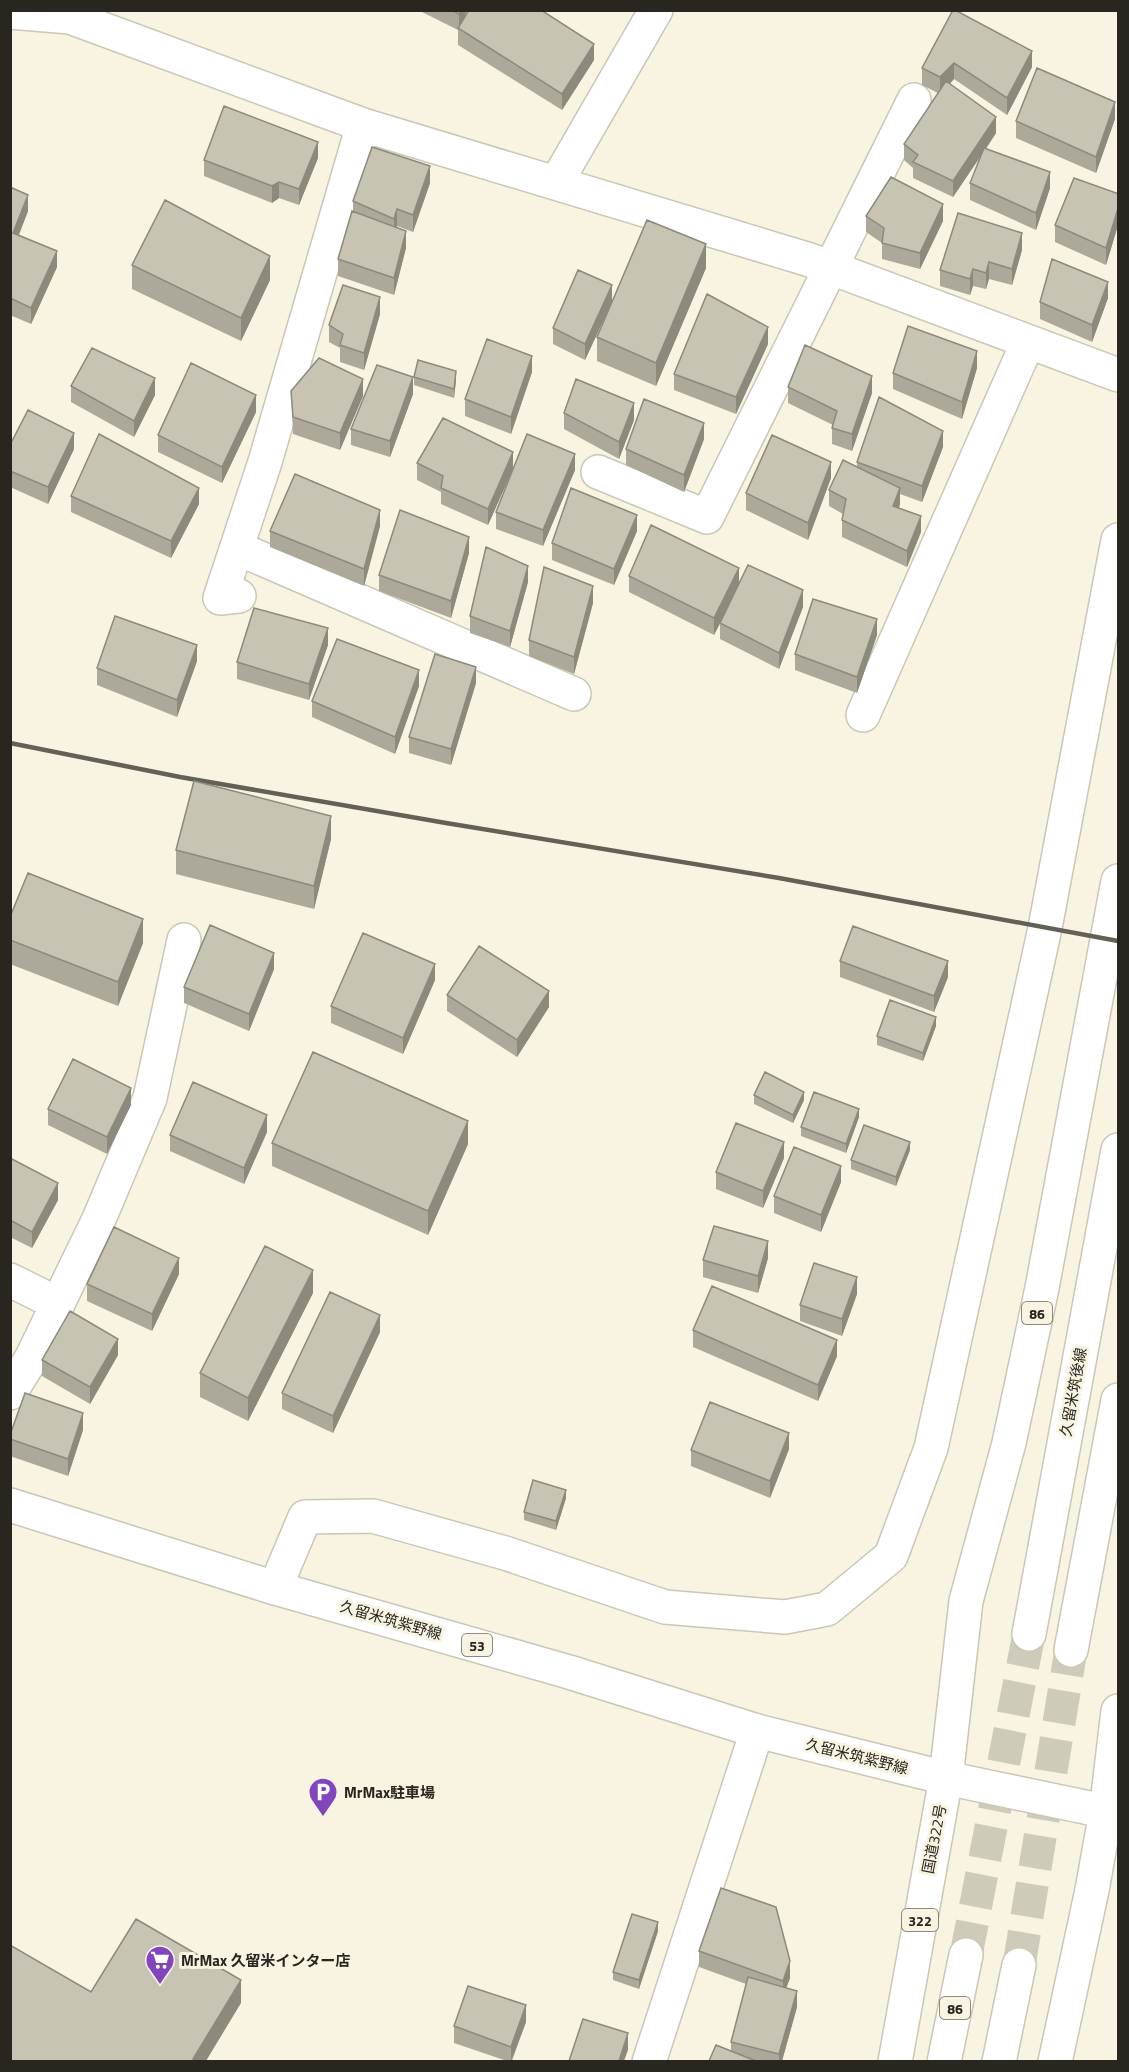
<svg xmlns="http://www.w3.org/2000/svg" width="1129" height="2072" font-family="'Titillium Web','Noto Sans JP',sans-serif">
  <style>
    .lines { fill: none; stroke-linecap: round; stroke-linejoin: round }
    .primary-tunnel { stroke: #cfcbbb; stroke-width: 33; stroke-dasharray: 33 16; stroke-linecap: butt }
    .street-casing { stroke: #cbc6b5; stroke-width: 36 }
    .primary-casing { stroke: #cbc6b5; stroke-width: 36 }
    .highway-casing { stroke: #cbc6b5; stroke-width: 36 }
    .street { stroke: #fff; stroke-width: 33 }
    .primary { stroke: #fff; stroke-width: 33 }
    .highway { stroke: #fff; stroke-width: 33 }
    .rail { stroke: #636056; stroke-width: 4.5 }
    .wall { fill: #aca99a }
    .shaded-wall { fill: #8c897d }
    .building { fill: #c8c4b3; stroke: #8c897d; stroke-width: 1.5 }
    .labels { text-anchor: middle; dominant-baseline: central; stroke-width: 6; stroke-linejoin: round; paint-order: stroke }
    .shield { fill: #f9f4e2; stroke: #67645a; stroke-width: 1.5 }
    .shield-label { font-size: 14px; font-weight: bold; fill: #28261f }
    .street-label { font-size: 15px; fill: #28261f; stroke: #f9f4e2 }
    .poi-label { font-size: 15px; font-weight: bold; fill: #28261f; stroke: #f9f4e2; text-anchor: start }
  </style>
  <rect width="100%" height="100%" fill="#f9f4e2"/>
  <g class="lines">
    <path class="primary-tunnel" d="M966,1955L1029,1634
      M1019,1965L1071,1650"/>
    <g class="street-casing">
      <path id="street" d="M10,12L70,17L86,10
        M70,17L363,125L810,260L1118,375
        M556,183L656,10
        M598,472L707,517L914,100
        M237,548L574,694
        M239,596L220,598L265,462L363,125
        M863,715L1028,342
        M10,1280L58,1304
        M10,1393L31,1359L99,1219L150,1098L184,940
        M275,1588L305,1517L373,1516L505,1553L665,1607L785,1617L827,1609L891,1556L931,1448L1045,928L1118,540
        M649,2062L757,1731"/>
    </g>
    <g class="primary-casing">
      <path id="primary" d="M10,1505L275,1588L569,1672L757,1731L946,1778L966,1601L1009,1443L1042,1288L1118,881
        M1029,1634L1118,1150
        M1071,1650L1118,1400
        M1106,1812L1118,1711
        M944,2062L966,1955
        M999,2062L1019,1965"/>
    </g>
    <g class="highway-casing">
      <path id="highway" d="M895,2062L946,1778L1118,1814
        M1055,2062L1092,1890L1106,1812"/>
    </g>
    <use href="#street" class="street"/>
    <use href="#primary" class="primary"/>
    <use href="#highway" class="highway"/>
    <path class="rail" d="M10,743L180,777L446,823L779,878L1118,941"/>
  </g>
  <path class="wall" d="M418,10H467L464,19L594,60L562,110L458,45V30Z
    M953,10L1032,67L1007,115L954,79L950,84L996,133L986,149L1050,188L1036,230L970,200V183L981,156L953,197L913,178V168L904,160V144L938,93L922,85V68Z
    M1115,119L1096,173L1016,138V121Z
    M318,158L299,205L279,198L272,203L204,176V160Z
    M430,183L413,232L397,226V228L406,248L394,295L338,276V259L353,212V201Z
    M10,187L28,211L19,235L57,267L31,324L10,315Z
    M1119,194V222L1106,265L1055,242V225Z
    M866,216L943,221L920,269L882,259V243L866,232Z
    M1022,250L1012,285L989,279L986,289L973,286L970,295L940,286V270Z
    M132,265L270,280L241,341L132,289Z
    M706,268L656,386L597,361V337Z
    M1108,298L1092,342L1040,319V302Z
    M612,302L585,360L553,344V328Z
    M380,314L364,370L340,362V348L329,342V325Z
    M768,344L736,414L674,390V374Z
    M977,368L962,419L893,389V373Z
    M532,372L511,434L465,416V399Z
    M414,377L456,380L454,398L414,385Z
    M71,386L155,395L134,437L71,402Z
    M788,387L872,393L852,451L832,444V428L833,425L788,403Z
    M291,391L363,396L340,450L293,434Z
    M413,394L390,457L351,445V429Z
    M256,412L222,483L158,452V435Z
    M564,413L634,420L619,459L564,429Z
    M704,439L684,492L626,465V449Z
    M10,445L74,449L48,504L10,487Z
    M943,447L922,502L900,494V504L899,508L921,532L907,567L842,537V520L843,514L829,506V490L857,467V462Z
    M417,463L513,469L488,525L441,504V492L417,480Z
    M575,470L543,546L496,529V512Z
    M831,478L808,540L746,510V493Z
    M71,496L199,504L171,558L71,512Z
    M380,526L364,586L270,547V531Z
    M637,531L614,585L552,560V543Z
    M469,553L451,618L379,591V575Z
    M629,576L739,584L803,607L779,669L720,639V624L714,635L629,592Z
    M528,582L510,647L470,633V616Z
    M593,603L574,674L529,656V640Z
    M877,635L857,693L795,670V654Z
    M328,645L309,700L237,679V662Z
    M197,661L177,717L97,685V668Z
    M476,683L451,765L409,753V737Z
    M419,686L395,754L312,717V701Z
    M331,839L314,909L176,874V850Z
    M10,917L143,943L118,1006L10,964Z
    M840,961L948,977L934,1012L840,977Z
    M274,969L249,1031L184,1003V987Z
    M435,980L403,1054L331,1023V1006Z
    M447,995L549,1007L517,1057L447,1011Z
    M936,1026L923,1061L877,1045V1036Z
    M754,1095L804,1100L793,1123L754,1104Z
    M131,1105L107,1154L48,1125V1109Z
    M859,1117L846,1153L801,1136V1127Z
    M267,1132L244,1184L170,1151V1135Z
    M272,1143L468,1144L428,1235L272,1166Z
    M910,1150L896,1186L851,1169V1160Z
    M10,1158L58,1200L32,1248L10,1237Z
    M784,1158L763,1208L716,1189V1172Z
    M841,1182L821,1232L774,1213V1196Z
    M768,1258L758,1293L703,1277V1260Z
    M179,1274L152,1331L87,1301V1284Z
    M313,1293L248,1421L200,1397V1373Z
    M857,1294L842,1336L800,1321V1305Z
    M693,1330L837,1356L818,1401L693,1347Z
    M380,1332L333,1433L282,1409V1393Z
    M118,1355L90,1404L42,1376V1360Z
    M83,1430L68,1476L10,1456V1435Z
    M789,1449L770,1498L691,1466V1450Z
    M566,1498L556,1530L524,1520V1512Z
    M658,1931L639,1989L613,1980V1972Z
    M699,1951L790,1978L786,1988L797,2007L782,2061H709L731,2051V2042L746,1984L699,1967Z
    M526,2022L512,2061H507L454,2043V2026Z"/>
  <path class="shaded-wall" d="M461,10H467L459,31V14Z
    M594,44V60L562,110V94Z
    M1032,51V67L1007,115V98Z
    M954,63V79L940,93V77Z
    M1115,102V119L1096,173V157Z
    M996,117V133L953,197V181Z
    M318,142V158L299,205V189Z
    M430,166V183L413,232V215Z
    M1050,172V188L1036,230V213Z
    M279,182V198L272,203V186Z
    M28,195V211L13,249V233Z
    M943,204V221L920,269V253Z
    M1119,205V222L1106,265V248Z
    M397,209V226L394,236V219Z
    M406,231V248L394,295V278Z
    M1022,233V250L1012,285V269Z
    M706,244V268L656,386V363Z
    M57,251V267L31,324V308Z
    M270,256V280L241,341V318Z
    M989,262V279L986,289V273Z
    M973,269V286L970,295V279Z
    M1108,282V298L1092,342V325Z
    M612,285V302L585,360V344Z
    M380,297V314L364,370V353Z
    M768,327V344L736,414V397Z
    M977,351V368L962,419V402Z
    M532,356V372L511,434V417Z
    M456,371V380L454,398V389Z
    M872,376V393L852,451V434Z
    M413,377V394L390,457V441Z
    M155,378V395L134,437V421Z
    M363,379V396L340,450V433Z
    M256,395V412L222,483V467Z
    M634,403V420L619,459V442Z
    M704,423V439L684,492V475Z
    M943,431V447L922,502V486Z
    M74,433V449L48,504V487Z
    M513,452V469L488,525V509Z
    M575,454V470L543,546V530Z
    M831,462V478L808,540V523Z
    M199,488V504L171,558V541Z
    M900,488V504L893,522V506Z
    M380,510V526L364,586V569Z
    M637,515V531L614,585V569Z
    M921,516V532L907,567V551Z
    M469,537V553L451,618V601Z
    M528,566V582L510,647V631Z
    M739,568V584L714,635V618Z
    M12,575V592L10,594V578Z
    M593,586V603L574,674V657Z
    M803,590V607L779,669V653Z
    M877,619V635L857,693V677Z
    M328,628V645L309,700V684Z
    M197,645V661L177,717V700Z
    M476,667V683L451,765V749Z
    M419,670V686L395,754V737Z
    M331,816V839L314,909V886Z
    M143,919V943L118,1006V982Z
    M274,953V969L249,1031V1014Z
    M948,961V977L934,1012V996Z
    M435,964V980L403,1054V1038Z
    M549,991V1007L517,1057V1040Z
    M936,1017V1026L923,1061V1053Z
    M131,1088V1105L107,1154V1137Z
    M804,1092V1100L793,1123V1115Z
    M859,1109V1117L846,1153V1144Z
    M267,1115V1132L244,1184V1168Z
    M468,1121V1144L428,1235V1211Z
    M784,1142V1158L763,1208V1191Z
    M910,1142V1150L896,1186V1177Z
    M841,1166V1182L821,1232V1215Z
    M58,1183V1200L32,1248V1232Z
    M768,1241V1258L758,1293V1276Z
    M179,1258V1274L152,1331V1314Z
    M313,1270V1293L248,1421V1398Z
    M857,1277V1294L842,1336V1319Z
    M380,1315V1332L333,1433V1416Z
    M118,1339V1355L90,1404V1387Z
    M837,1340V1356L818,1401V1385Z
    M83,1413V1430L68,1476V1459Z
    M789,1433V1449L770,1498V1481Z
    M566,1490V1498L556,1530V1521Z
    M658,1922V1931L639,1989V1980Z
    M790,1961V1978L783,1997V1981Z
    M241,1980V2003L206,2061H193V2059Z
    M797,1991V2007L782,2061H779V2054Z
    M526,2005V2022L511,2061V2047Z
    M628,2033V2050L624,2061H619Z"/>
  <path class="building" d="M451,10H461L459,14Z
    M469,10H541L594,44L562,94L458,28Z
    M953,10H955L1032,51L1007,98L954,63L940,77L922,68Z
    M1037,68L1115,102L1096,157L1016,121Z
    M946,81L996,117L953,181L913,162L918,155L904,144Z
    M224,106L318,142L299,189L279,182L272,186L204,160Z
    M372,147L430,166L413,215L397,209L394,219L353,201Z
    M984,148L1050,172L1036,213L970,183Z
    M891,177L943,204L920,253L882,243L884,228L866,216Z
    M1074,178L1119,194V205L1106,248L1055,225Z
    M10,187L28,195L13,233L57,251L31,308L10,298Z
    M165,200L270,256L241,318L132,265Z
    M352,211L406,231L394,278L338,259Z
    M958,213L1022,233L1012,269L989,262L986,273L973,269L970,279L940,270Z
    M647,220L706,244L656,363L597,337Z
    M1052,259L1108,282L1092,325L1040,302Z
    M578,270L612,285L585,344L553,328Z
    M343,285L380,297L364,353L340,345L343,334L329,325Z
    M707,294L768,327L736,397L674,374Z
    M908,326L977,351L962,402L893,373Z
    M487,339L532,356L511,417L465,399Z
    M805,345L872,376L852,434L832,428L837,411L788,387Z
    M92,348L155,378L134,421L71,386Z
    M319,358L363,379L340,433L293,417L291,391Z
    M418,360L456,371L454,389L414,377Z
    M191,363L256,395L222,467L158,435Z
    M377,365L413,377L390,441L351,429Z
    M576,379L634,403L619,442L564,413Z
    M879,397L943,431L922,486L857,462Z
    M644,399L704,423L684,475L626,449Z
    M28,410L74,433L48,487L10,471V445Z
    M443,418L513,452L488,509L441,488L443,476L417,463Z
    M99,434L199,488L171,541L71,496Z
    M527,434L575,454L543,530L496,512Z
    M772,435L831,462L808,523L746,493Z
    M843,460L900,488L893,506L921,516L907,551L842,520L846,499L829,490Z
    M295,474L380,510L364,569L270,531Z
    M571,488L637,515L614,569L552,543Z
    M400,510L469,537L451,601L379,575Z
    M651,525L739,568L714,618L629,576Z
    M486,547L528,566L510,631L470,616Z
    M748,565L803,590L779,653L720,623Z
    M544,567L593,586L574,657L529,640Z
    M813,599L877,619L857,677L795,654Z
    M254,608L328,628L309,684L237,662Z
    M115,616L197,645L177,700L97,668Z
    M337,639L419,670L395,737L312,701Z
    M435,654L476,667L451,749L409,737Z
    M194,781L331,816L314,886L176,850Z
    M28,873L143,919L118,982L10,940V917Z
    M210,925L274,953L249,1014L184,987Z
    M853,926L948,961L934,996L840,961Z
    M363,933L435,964L403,1038L331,1006Z
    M479,946L549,991L517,1040L447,995Z
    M890,1000L936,1017L923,1053L877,1036Z
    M313,1052L468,1121L428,1211L272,1143Z
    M73,1059L131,1088L107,1137L48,1109Z
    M765,1072L804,1092L793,1115L754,1095Z
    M193,1082L267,1115L244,1168L170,1135Z
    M814,1092L859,1109L846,1144L801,1127Z
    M736,1123L784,1142L763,1191L716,1172Z
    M864,1125L910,1142L896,1177L851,1160Z
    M794,1147L841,1166L821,1215L774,1196Z
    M10,1158L58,1183L32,1232L10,1220Z
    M714,1226L768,1241L758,1276L703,1260Z
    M114,1227L179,1258L152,1314L87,1284Z
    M265,1246L313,1270L248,1398L200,1373Z
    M814,1263L857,1277L842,1319L800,1305Z
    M712,1286L837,1340L818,1385L693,1330Z
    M330,1292L380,1315L333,1416L282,1393Z
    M70,1311L118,1339L90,1387L42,1360Z
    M25,1393L83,1413L68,1459L10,1439V1435Z
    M710,1402L789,1433L770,1481L691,1450Z
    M533,1480L566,1490L556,1521L524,1512Z
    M721,1888L776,1907L790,1961L783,1981L699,1951Z
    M632,1914L658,1922L639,1980L613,1972Z
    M136,1919L241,1980L193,2059L197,2061H10V1945L91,1992Z
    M748,1977L797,1991L779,2054L731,2042Z
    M468,1986L526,2005L511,2047L454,2026Z
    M583,2019L628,2033L619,2061H569Z
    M716,2045L756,2061H709Z"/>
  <defs>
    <g id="parking-pin" transform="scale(1.5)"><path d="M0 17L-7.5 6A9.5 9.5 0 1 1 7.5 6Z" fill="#8146bc" stroke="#f9f4e2"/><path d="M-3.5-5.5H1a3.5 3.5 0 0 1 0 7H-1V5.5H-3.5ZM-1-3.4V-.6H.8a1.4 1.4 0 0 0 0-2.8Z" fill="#fff"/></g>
    <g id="supermarket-pin" transform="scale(1.5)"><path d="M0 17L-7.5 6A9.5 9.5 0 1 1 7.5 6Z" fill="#8146bc" stroke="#f9f4e2"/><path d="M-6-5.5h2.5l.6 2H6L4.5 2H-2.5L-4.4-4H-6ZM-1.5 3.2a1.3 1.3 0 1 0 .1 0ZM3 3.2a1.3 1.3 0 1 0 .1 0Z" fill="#fff"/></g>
  </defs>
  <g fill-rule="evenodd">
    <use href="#parking-pin" x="323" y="1792"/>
    <use href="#supermarket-pin" x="160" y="1960"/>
  </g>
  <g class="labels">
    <g class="shield">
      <rect x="1022" y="1302" width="30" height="22" rx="4.5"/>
      <rect x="462" y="1634" width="30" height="22" rx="4.5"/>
      <rect x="902" y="1909" width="36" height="22" rx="4.5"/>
      <rect x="940" y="1997" width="30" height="22" rx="4.5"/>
    </g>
    <g class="shield-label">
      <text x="1037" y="1313">86</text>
      <text x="477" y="1645">53</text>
      <text x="920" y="1920">322</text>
      <text x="955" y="2008">86</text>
    </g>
    <g class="street-label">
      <text transform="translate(1073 1392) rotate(-80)">久留米筑後線</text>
      <text transform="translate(391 1620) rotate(16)">久留米筑紫野線</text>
      <text transform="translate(857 1756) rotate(14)">久留米筑紫野線</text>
      <text transform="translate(934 1839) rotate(-79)">国道322号</text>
    </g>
    <g class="poi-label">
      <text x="344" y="1792">MrMax駐車場</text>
      <text x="181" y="1960">MrMax 久留米インター店</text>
    </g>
  </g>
  <rect width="1129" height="2072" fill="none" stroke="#28261f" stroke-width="24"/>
</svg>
